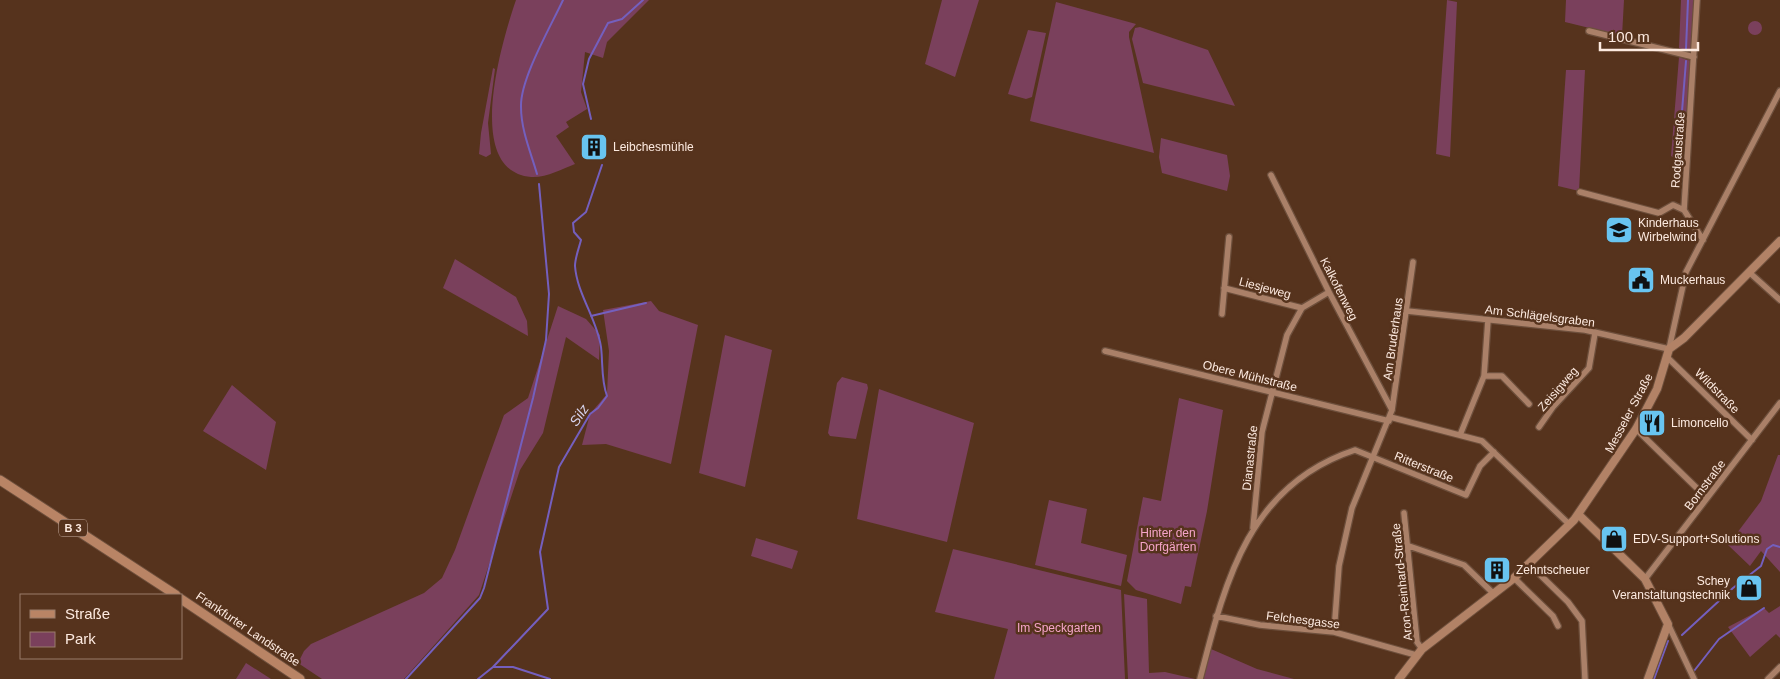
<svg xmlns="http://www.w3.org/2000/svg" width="1780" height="679" font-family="Arial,sans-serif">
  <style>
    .green { fill: #7a405c }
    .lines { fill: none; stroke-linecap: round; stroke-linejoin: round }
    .stream { stroke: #745fbe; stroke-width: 2 }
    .street-casing { stroke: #6d4f3c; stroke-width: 8 }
    .secondary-casing { stroke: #6d4f3c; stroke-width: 10 }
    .primary-casing { stroke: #6d4f3c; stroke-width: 11 }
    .street { stroke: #aa8068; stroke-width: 5.5 }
    .secondary { stroke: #b28266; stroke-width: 8 }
    .primary { stroke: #b98465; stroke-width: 9 }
    .labels { text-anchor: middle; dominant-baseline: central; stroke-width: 5; stroke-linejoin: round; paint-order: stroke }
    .shield { fill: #56331d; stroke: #cbb3a6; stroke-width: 1 }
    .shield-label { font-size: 11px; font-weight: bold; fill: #fdeae0 }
    .poi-label { font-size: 12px; fill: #fdeae0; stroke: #56331d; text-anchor: start }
    .street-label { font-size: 12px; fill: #fdeae0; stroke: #56331d }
    .park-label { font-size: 12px; fill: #f6a5ca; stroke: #56331d }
    .water-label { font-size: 14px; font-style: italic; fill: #d8d5ef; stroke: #56331d }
  </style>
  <rect width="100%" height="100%" fill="#56331d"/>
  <path class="green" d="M516,0H649L607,42L603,58L585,52L581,92L587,109L566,122L569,127L556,136L575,164C562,169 546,178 531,177C462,171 503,38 516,0Z
    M942,0H979L955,77L925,64Z
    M1447,0L1457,2L1450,157L1436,154Z
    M1566,0H1624L1622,36L1565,22Z
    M1681,0H1694L1692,52L1679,48Z
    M1056,2L1136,24L1129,32V37L1154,153L1030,121Z
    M1748 28a7 7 0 1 1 14 0a7 7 0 1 1-14 0Z
    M1140,27L1208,50L1235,106L1143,83L1132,39L1135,28Z
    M1028,30L1046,33L1032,97L1026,99L1008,94Z
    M1679,57L1691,61L1684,164L1671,156Z
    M493,68L495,69L488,123L491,154L486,157L479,154L481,133Z
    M1566,70H1585L1579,191L1558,186Z
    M1161,138L1227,155L1230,176L1227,191L1162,173L1159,157Z
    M455,259L516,297L527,321L528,336L443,288Z
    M651,301L659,311L698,325L671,464L606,444L582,445L590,414L607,394L609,351L603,310Z
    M558,306L586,319L600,335L599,360L566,337L543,433L520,470L479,595L404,679H322L298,663L304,651L311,644L424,593L442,578L455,550L504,415L528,398Z
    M725,335L772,350L745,487L699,473Z
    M842,377L867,384L868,388L856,439L830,436L828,433L837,383Z
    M232,385L276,422L266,470L203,431Z
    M879,389L974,423L947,542L857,519Z
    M1179,398L1223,410L1207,511L1191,587L1185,586L1181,604L1136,590L1127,581L1143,497L1161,501Z
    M1778,455H1780V572L1761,551L1750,566L1728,545L1761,501Z
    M1049,500L1087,509L1081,543L1127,555L1121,586L1035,565Z
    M756,538L798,551L792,569L751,556Z
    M953,549L1121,590L1125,679H994L1008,629L935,612Z
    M1124,594L1147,599L1149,673L1165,672L1195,679H1128Z
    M1780,606V638L1776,634L1750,657L1728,627L1764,608L1769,613Z
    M1211,649L1257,669L1294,679H1203Z
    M246,663L271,679H236Z"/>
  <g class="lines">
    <path class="stream" d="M1686,49L1688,0
      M591,119L583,84L589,59L608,23L622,19L643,0
      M1681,124L1686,61
      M1680,149L1681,135
      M537,174C531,153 521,130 521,107C520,79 551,26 563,0
      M591,316L646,303
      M1682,635L1733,588L1761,566L1767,549L1773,545L1780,547
      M493,667H513L550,679
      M1694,671L1719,639L1764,608
      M406,679L480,598L484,588L533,398L546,340L549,294L539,184
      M478,679L493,667L548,609L540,552L559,467L590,414L598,408L607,396C601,380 603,363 601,347C597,319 577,294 575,266C575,258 579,248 581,240L574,232L573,223L586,212L602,165
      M1654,679L1668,641"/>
    <g class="street-casing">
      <path id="street" d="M1697,0L1684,210L1703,240
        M1589,31L1694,57
        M1271,175L1329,292L1392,410
        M1580,192L1659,213L1673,205L1684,210
        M1750,273L1780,300
        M1224,288L1302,308
        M1407,311L1585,330L1669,349L1686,272L1780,91
        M1222,314L1229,237
        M1105,351L1389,421
        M1668,358L1752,440
        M1484,376H1502L1529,404
        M1390,417L1482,441L1570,525
        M1539,427L1553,407L1589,368L1595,333
        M1636,429L1707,498
        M1460,435L1484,376L1488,320
        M1404,513L1417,642L1422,649
        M1253,528L1262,432L1287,335L1302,308L1329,292
        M1409,546L1464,565L1494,594
        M1529,564L1568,602L1582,621L1585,679
        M1514,578L1553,616L1558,626
        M1645,579L1780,403
        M1216,616L1260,625L1334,632L1416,655
        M1668,624L1694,679
        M1334,632L1339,566L1352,508L1392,410L1413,262
        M1200,679C1225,582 1248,485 1355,450L1466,495L1480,466L1494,452
        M1768,679L1780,667"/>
    </g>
    <g class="secondary-casing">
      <path id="secondary" d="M1579,515L1645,579L1668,624L1648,679
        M1399,679L1422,649L1514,578L1574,520L1636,429L1657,389L1669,349L1684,338L1780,241"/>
    </g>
    <g class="primary-casing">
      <path id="primary" d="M0,480L176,595
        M181,599L300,679"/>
    </g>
    <use href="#street" class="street"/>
    <use href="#secondary" class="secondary"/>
    <use href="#primary" class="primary"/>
  </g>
  <defs>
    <g id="building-square" transform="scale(1.4375)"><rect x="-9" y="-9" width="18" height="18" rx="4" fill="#68c4f0" stroke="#56331d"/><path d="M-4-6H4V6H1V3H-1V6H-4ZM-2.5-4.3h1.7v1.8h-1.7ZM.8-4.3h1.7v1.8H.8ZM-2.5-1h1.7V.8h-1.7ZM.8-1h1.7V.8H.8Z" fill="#111"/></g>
    <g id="school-square" transform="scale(1.4375)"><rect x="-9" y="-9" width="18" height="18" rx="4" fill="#68c4f0" stroke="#56331d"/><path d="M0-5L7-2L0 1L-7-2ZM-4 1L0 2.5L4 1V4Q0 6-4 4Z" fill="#111"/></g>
    <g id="civic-square" transform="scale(1.4375)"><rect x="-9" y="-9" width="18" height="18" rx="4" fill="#68c4f0" stroke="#56331d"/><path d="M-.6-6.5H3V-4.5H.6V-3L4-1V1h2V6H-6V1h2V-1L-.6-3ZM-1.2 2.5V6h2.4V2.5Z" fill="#111"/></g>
    <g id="restaurant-square" transform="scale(1.4375)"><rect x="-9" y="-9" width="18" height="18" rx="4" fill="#68c4f0" stroke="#56331d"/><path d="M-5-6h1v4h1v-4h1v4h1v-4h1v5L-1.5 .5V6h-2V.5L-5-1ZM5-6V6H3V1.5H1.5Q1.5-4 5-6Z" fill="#111"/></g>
    <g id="shop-square" transform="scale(1.4375)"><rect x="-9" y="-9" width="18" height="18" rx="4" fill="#68c4f0" stroke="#56331d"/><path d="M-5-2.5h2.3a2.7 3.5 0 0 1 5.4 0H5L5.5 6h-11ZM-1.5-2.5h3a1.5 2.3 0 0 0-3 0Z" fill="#111"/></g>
  </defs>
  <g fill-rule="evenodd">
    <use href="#building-square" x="594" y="147"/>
    <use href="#school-square" x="1619" y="230"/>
    <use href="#civic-square" x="1641" y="280"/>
    <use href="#restaurant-square" x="1652" y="423"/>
    <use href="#shop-square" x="1614" y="539"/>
    <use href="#building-square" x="1497" y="570"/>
    <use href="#shop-square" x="1749" y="588"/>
  </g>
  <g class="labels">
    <rect class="shield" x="59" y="519.5" width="28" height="17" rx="4"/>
    <g class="shield-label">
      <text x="73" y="528">B 3</text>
    </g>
    <g class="poi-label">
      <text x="613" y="147">Leibchesmühle</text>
      <text x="1638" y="223">Kinderhaus<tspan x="1638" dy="14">Wirbelwind</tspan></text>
      <text x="1660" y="280">Muckerhaus</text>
      <text x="1671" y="423">Limoncello</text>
      <text x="1633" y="539">EDV-Support+Solutions</text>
      <text x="1516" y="570">Zehntscheuer</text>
      <text x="1730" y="581" text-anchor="end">Schey<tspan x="1730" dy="14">Veranstaltungstechnik</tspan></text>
    </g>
    <g class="street-label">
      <text transform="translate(1678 150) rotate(-86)">Rodgaustraße</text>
      <text transform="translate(1265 288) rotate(15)">Liesjeweg</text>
      <text transform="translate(1339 289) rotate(63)">Kalkofenweg</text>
      <text transform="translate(1540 316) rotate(7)">Am Schlägelsgraben</text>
      <text transform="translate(1393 339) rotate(-82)">Am Bruderhaus</text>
      <text transform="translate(1250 376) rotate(14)">Obere Mühlstraße</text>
      <text transform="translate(1558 389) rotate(-49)">Zeisigweg</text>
      <text transform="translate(1717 391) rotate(45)">Wildstraße</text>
      <text transform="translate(1629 413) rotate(-62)">Messeler Straße</text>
      <text transform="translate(1250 458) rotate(-84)">Dianastraße</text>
      <text transform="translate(1424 467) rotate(22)">Ritterstraße</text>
      <text transform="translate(1705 485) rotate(-53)">Bornstraße</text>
      <text transform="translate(1402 582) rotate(-96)">Aron-Reinhard-Straße</text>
      <text transform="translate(1303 620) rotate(7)">Felchesgasse</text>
      <text transform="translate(248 629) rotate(34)">Frankfurter Landstraße</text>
    </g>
    <g class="park-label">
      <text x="1168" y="533">Hinter den<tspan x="1168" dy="14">Dorfgärten</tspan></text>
      <text x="1059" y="628">Im Speckgarten</text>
    </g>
    <g class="water-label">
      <text transform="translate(579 415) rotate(-56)">Silz</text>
    </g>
  </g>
  <rect x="20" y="594" width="162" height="65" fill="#56331d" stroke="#997c6b"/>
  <rect x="30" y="610" width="25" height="8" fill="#b98465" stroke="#997c6b"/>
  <text x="65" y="619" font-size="15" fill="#fdeae0">Straße</text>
  <rect x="30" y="632" width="25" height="15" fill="#7a405c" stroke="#997c6b"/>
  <text x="65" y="644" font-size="15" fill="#fdeae0">Park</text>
  <path d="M1600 42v8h98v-8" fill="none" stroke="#fdeae0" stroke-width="2.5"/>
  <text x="1608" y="42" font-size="15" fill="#fdeae0" stroke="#56331d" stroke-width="4" paint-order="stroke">100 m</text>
</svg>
